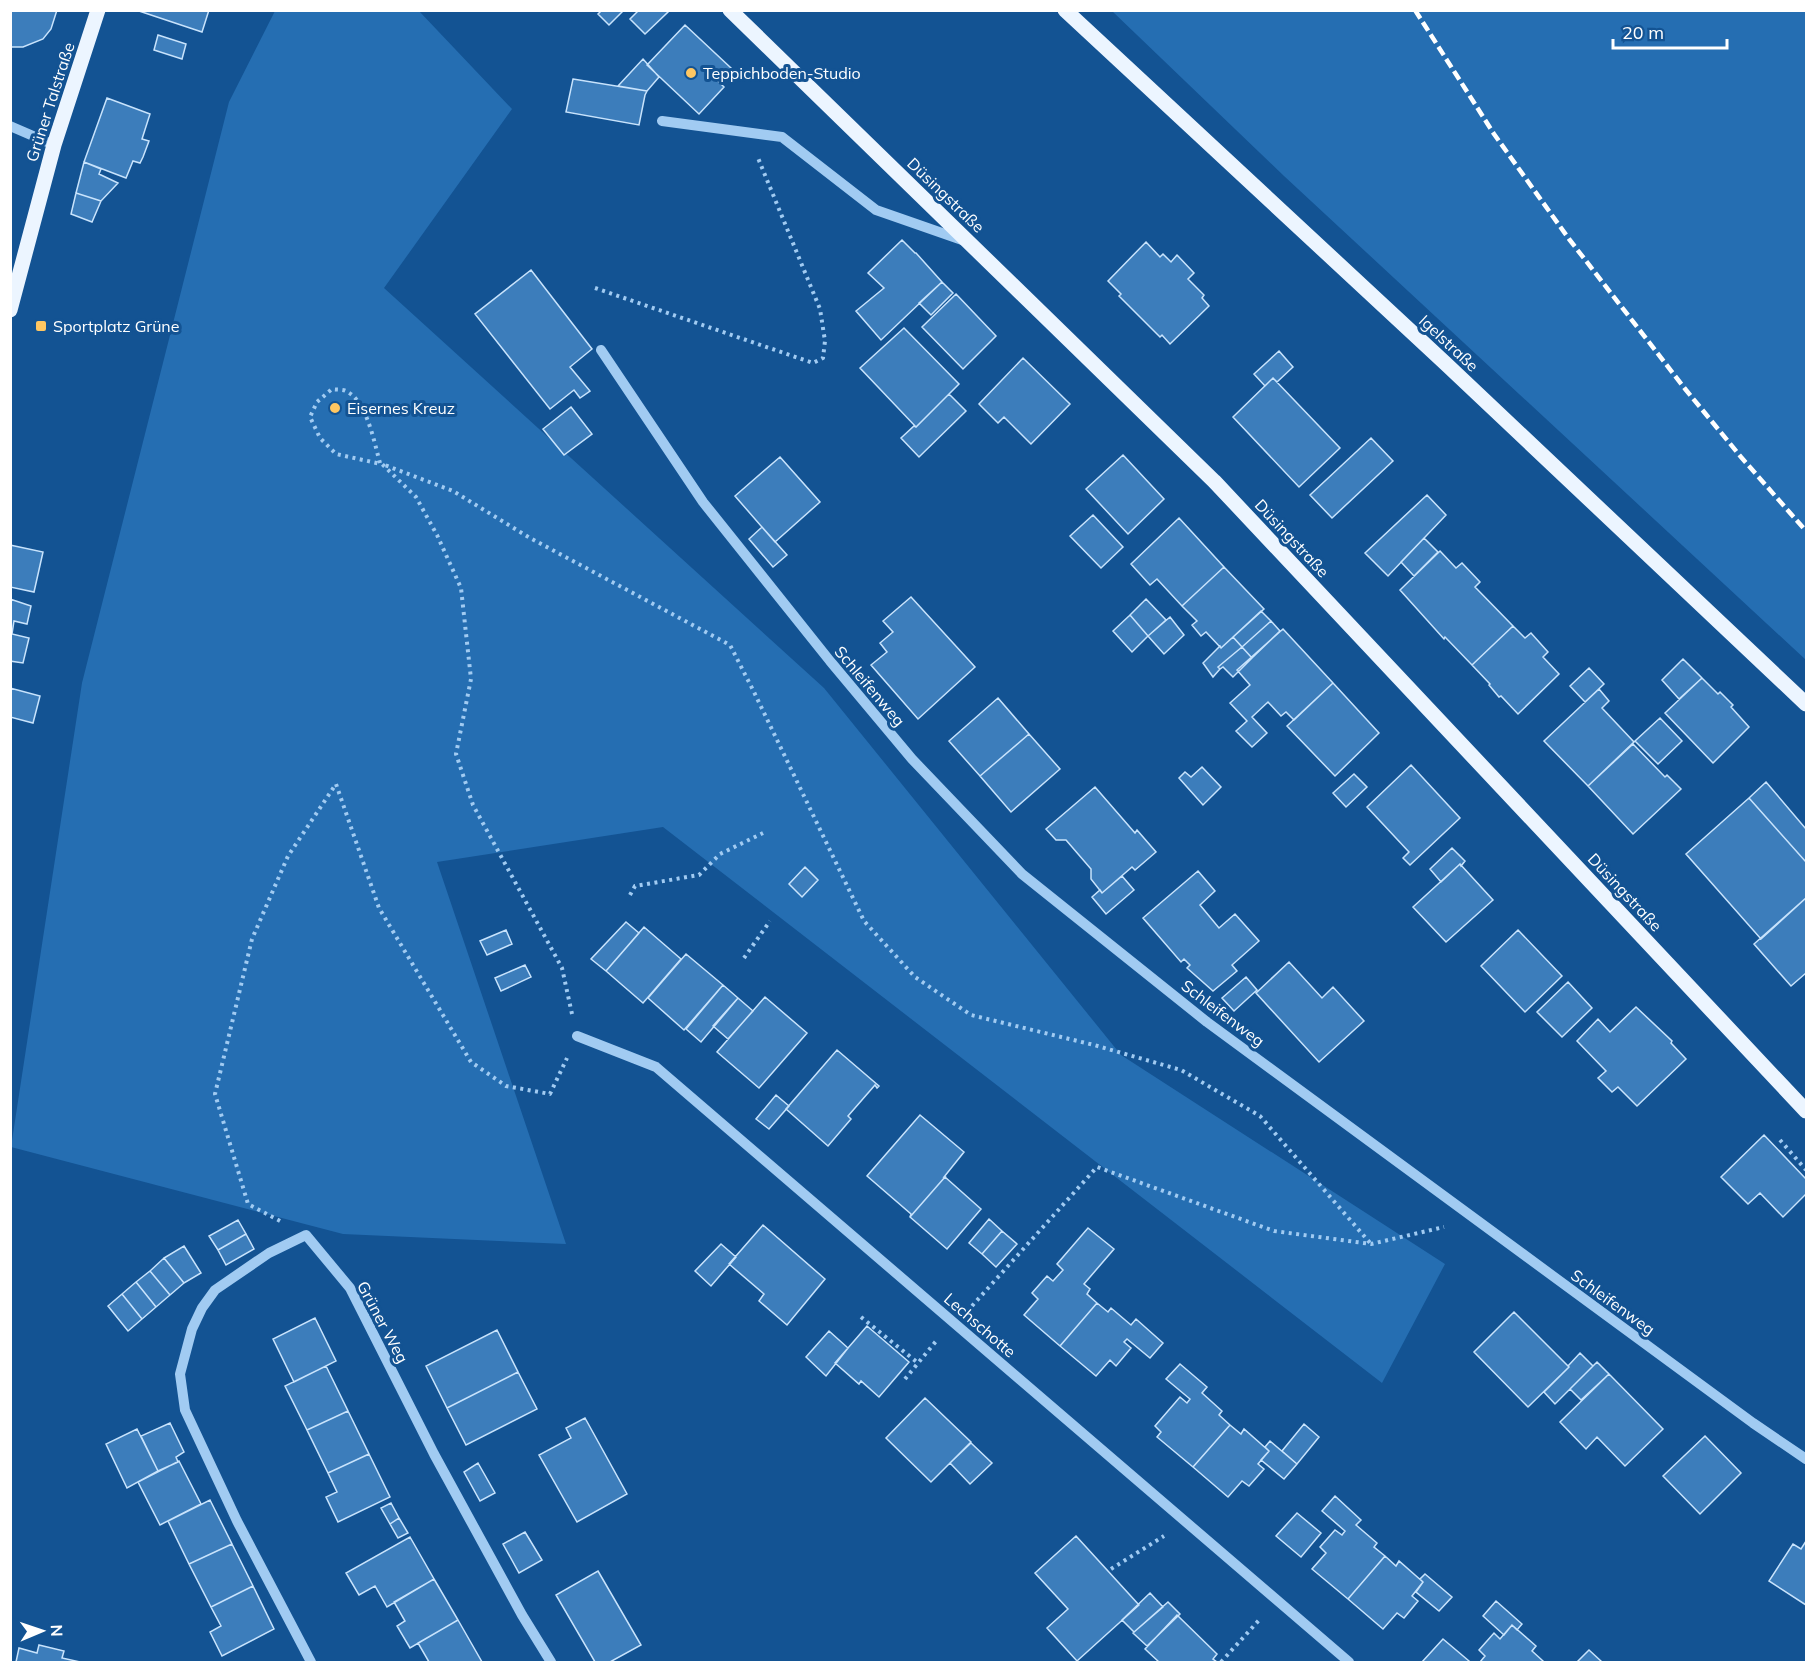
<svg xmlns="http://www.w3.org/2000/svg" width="1817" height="1673" font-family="Mulish,sans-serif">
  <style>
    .green { fill: #256eb2 }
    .building { fill: #3c7dbb; stroke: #c8e3fc; stroke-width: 1.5 }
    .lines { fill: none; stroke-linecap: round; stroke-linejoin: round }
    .path { stroke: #a1cbf2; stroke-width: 4; stroke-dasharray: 3 4.5; stroke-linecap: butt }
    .minor { stroke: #a1cbf2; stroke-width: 10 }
    .major { stroke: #ecf5ff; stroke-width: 15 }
    .rail { stroke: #fff; stroke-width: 4.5; stroke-dasharray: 10 4.5; stroke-linecap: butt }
    .poi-dot { fill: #ffc762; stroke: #135393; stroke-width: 2 }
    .labels { text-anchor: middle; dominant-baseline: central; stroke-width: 6; stroke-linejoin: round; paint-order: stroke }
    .poi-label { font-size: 16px; fill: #fff; stroke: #135393; text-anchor: start }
    .street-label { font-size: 16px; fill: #fff; stroke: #135393 }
  </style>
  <rect width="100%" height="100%" fill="#135393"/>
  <path class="green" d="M275,11H419L512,109L384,288L824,688L1121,1055L1445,1264L1382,1383L663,827L437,862L566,1244L343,1234L11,1147L82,683L229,102Z
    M1112,11H1806V660L1284,176Z"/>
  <path class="building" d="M10,10H57L51,29L43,39L23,47H10Z
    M136,10H209L202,32Z
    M599,10H624L609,25L598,14L600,12Z
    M639,10H667L668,12L645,34L630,19Z
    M685,25L731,68L718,81L724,87L699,114L647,65Z
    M158,35L186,44L182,59L154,50Z
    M643,59L659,77L647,91L618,86Z
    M573,79L647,91L645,95L639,125L566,112Z
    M107,98L150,114L142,139L149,141L143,157L140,163L133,161L126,178L84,162Z
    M84,162L101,169L99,174L118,183L101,201L76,193Z
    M76,193L101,201L92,222L71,214Z
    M902,240L915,253H916L942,282L881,340L856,311L884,288L868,273Z
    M1146,242L1160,257L1163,254L1171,262L1177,255L1194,273L1188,279L1204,295L1202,298L1209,306L1170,344L1162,335L1160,337L1119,296L1121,294L1108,281Z
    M531,270L592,349L570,367L590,391L580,398L574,390L550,409L475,314Z
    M942,282L953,293L931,315L919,303Z
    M956,294L996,336L963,369L922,327Z
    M904,328L959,384L916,427L860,368Z
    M1279,351L1293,367L1277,382L1273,378L1265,386L1254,374Z
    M1023,358L1070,404L1031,444L1004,417L998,423L979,404Z
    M1273,378L1340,448L1299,487L1233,417Z
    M949,394L966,411L919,457L901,438L914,426L916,427Z
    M571,407L592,434L564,455L543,429Z
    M1371,438L1393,461L1332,518L1310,495Z
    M1123,455L1164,499L1128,534L1086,489Z
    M780,457L820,502L775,542L735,496Z
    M1427,495L1446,515L1388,576L1365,553Z
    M1093,515L1123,547L1101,568L1070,536Z
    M1179,518L1224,567L1182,606L1157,579L1150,585L1131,564Z
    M762,527L787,555L773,567L749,539Z
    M1424,538L1438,552L1414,576L1401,562Z
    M10,545L43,552L34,592L10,587Z
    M1440,551L1456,568L1462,563L1480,582L1475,587L1513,626L1472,665L1445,637L1444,639L1400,590Z
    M1224,567L1264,609L1221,648L1206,632L1201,636L1192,625L1197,621L1182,606Z
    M911,597L975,667L918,719L871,665L887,652L880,643L893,632L883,621Z
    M10,599L31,606L27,624L14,621L12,634L29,638L23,663L10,661Z
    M1146,599L1166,620L1148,636L1130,615Z
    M1261,611L1271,621L1242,647L1233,637Z
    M1130,615L1148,636L1132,652L1113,631Z
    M1170,617L1184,635L1164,654L1148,636Z
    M1271,621L1280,631L1252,658L1242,647Z
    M1513,626L1525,638L1531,633L1548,652L1543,657L1559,674L1518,714L1501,696L1499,697L1489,685L1490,684L1472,665Z
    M1283,629L1333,683L1294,720L1286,712L1281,716L1268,702L1252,717L1267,733L1252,747L1236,731L1247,721L1230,703L1250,685L1237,670Z
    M1233,637L1242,647L1218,667L1220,669L1213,677L1203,663L1220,646L1221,648Z
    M1242,647L1252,658L1233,677L1223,667L1220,669L1218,667Z
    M1683,659L1702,678L1679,699L1662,680Z
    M1589,668L1604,684L1585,702L1570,686Z
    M1702,678L1718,694L1720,692L1733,705L1731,707L1749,727L1713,763L1665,713Z
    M1333,683L1379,733L1335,776L1287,726Z
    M10,688L40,696L33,723L10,717Z
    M1599,689L1609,701L1602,708L1634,742L1588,786L1544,741Z
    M998,698L1029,734L980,776L949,741Z
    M1660,718L1682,741L1658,764L1635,741Z
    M1029,734L1060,769L1011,812L980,776Z
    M1633,744L1665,777L1667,775L1681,789L1633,834L1588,786Z
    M1411,765L1460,818L1410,865L1403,858L1409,852L1367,807Z
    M1202,767L1221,787L1203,805L1179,778L1185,772L1191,777Z
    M1354,774L1367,787L1346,807L1333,793Z
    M1766,782L1806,829V862L1749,798Z
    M1095,787L1135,833L1137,830L1156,852L1135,870L1132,867L1102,893L1091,879V869L1066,840H1056L1046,829Z
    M1749,798L1806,862V898L1761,939L1686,854Z
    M1452,848L1465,861L1461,866L1460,864L1441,882L1430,869Z
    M1460,864L1493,900L1446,942L1413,907Z
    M805,867L818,880L802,897L789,884Z
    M1198,871L1215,891L1200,905L1219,928L1235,914L1259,941L1232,965L1237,971L1213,991L1187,968L1190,965L1184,959L1181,962L1143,918Z
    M1122,876L1134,890L1106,914L1092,897L1100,890L1102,893Z
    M1806,898V973L1791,986L1754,944Z
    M626,922L639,933L606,971L591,959Z
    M644,927L681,959L643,1003L606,971Z
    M506,930L512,944L487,955L480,941Z
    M1518,930L1562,976L1525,1012L1481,966Z
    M686,954L723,985L684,1030L648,998Z
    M1289,962L1322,998L1333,987L1364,1021L1319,1062L1256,993Z
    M525,965L531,977L501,991L495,978Z
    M1246,977L1257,990L1234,1011L1222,998Z
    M1568,982L1592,1008L1562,1037L1537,1012Z
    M723,985L738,998L701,1042L686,1029Z
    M765,997L807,1033L759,1088L717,1052Z
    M738,998L753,1011L728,1039L713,1026Z
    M1636,1007L1672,1041L1671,1043L1686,1059L1637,1106L1618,1087L1612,1092L1598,1078L1606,1071L1577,1041L1598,1019L1610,1032Z
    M837,1050L879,1086L877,1088L875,1085L848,1116L851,1119L828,1146L786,1109Z
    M776,1095L789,1106L769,1129L756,1119Z
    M920,1115L964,1152L944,1177H945L910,1217L911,1214L867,1176Z
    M1764,1135L1806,1179V1194L1783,1217L1760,1193L1748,1204L1721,1177Z
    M945,1177L981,1209L947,1249L910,1217Z
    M989,1219L1002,1231L982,1254L969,1243Z
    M238,1220L246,1234L218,1250L209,1236Z
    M763,1225L825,1279L787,1325L759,1301L764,1294L729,1264Z
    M1088,1228L1114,1249L1084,1284L1090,1289L1087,1294L1097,1303L1060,1346L1024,1315L1038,1299L1032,1293L1047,1276L1053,1281L1063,1270L1057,1264Z
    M1002,1231L1017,1244L996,1267L982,1254Z
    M246,1234L254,1249L226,1265L218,1250Z
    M721,1244L736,1257L711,1286L695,1271Z
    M184,1246L201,1273L184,1283L164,1258Z
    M164,1258L184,1283L170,1295L150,1271Z
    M150,1271L170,1295L156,1307L136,1282Z
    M136,1282L156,1307L142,1319L122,1294Z
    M122,1294L142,1319L128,1331L108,1306Z
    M1097,1303L1108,1312L1111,1308L1131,1325L1136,1319L1163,1343L1150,1358L1127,1339L1124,1342L1131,1348L1116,1366L1110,1360L1096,1376L1060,1346Z
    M1514,1312L1569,1367L1528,1407L1474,1352Z
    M315,1318L336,1361L294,1382L273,1339Z
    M867,1326L909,1362L879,1397L861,1381L859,1384L835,1363Z
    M497,1330L518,1372L447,1408L426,1366Z
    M829,1331L848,1348L826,1376L806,1357Z
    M1580,1353L1593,1366L1555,1404L1544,1392L1569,1367L1568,1366Z
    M1597,1362L1609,1374L1581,1400L1570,1389Z
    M1180,1364L1207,1387L1202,1393L1222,1411L1219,1415L1230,1425L1193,1467L1157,1437L1161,1432L1155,1426L1180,1397L1187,1403L1190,1399L1166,1379Z
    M326,1366L348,1411L307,1430L285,1386Z
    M518,1372L537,1409L466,1445L447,1408Z
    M1609,1374L1663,1429L1625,1466L1597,1437L1586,1449L1560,1422Z
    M925,1398L971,1442L931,1482L886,1438Z
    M348,1411L369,1454L328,1473L307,1430Z
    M585,1418L627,1494L577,1522L539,1455L571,1438L566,1428Z
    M170,1423L184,1452L176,1457L178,1462L158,1471L141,1436Z
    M1304,1424L1319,1437L1297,1464L1282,1451Z
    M1230,1425L1241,1434L1244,1429L1269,1451L1258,1464L1264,1469L1249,1486L1242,1481L1228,1497L1193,1467Z
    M137,1429L158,1471L127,1488L106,1444Z
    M1705,1436L1741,1473L1700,1514L1663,1476Z
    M1270,1441L1297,1464L1284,1479L1261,1460L1269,1451L1265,1447Z
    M971,1443L992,1463L970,1484L950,1463Z
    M369,1454L390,1497L338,1522L326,1497L337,1492L328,1473Z
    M179,1461L201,1504L160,1525L138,1482Z
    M478,1463L495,1493L480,1501L464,1472Z
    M1335,1496L1361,1520L1356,1525L1377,1543L1374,1547L1385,1556L1348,1599L1312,1569L1326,1553L1320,1547L1335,1530L1342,1535L1345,1531L1322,1511Z
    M210,1500L232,1544L189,1564L168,1521Z
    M391,1503L399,1518L390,1524L381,1508Z
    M1297,1513L1321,1533L1301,1557L1276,1536Z
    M399,1518L408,1533L398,1538L390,1524Z
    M525,1532L542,1560L519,1573L503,1544Z
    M1076,1536L1139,1605L1077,1661L1047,1628L1068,1609L1035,1573Z
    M410,1537L434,1579L387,1607L375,1586L359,1595L346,1573Z
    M1806,1541V1605L1769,1581L1793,1544L1801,1549Z
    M232,1544L253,1586L211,1607L189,1564Z
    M1385,1556L1396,1566L1399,1561L1423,1582L1412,1596L1418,1601L1404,1618L1397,1613L1383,1629L1348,1599Z
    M598,1571L641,1645L610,1662H595L556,1595Z
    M1425,1574L1452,1597L1439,1611L1416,1592L1423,1582L1420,1579Z
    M434,1579L458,1620L410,1648L397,1626L405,1621L394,1602Z
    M253,1586L274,1629L222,1656L210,1632L221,1626L211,1607Z
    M1150,1593L1163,1607L1134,1632L1122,1620Z
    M1496,1601L1522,1624L1517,1630L1512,1625L1504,1635L1483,1616Z
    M1168,1602L1180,1614L1147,1646L1133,1633Z
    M1177,1615L1217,1654L1213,1659L1217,1662H1159L1145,1649Z
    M458,1620L482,1662H429L418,1643Z
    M1512,1625L1536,1646L1532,1651L1543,1661L1542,1662H1480L1485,1656L1479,1650L1494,1633L1500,1639Z
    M1443,1639L1469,1661L1468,1662H1422Z
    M39,1645L64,1651L62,1658L80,1662H16L19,1648L37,1653Z
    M1589,1650L1602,1662H1577Z"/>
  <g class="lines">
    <path class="path" d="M595,288L813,363L823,358L825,341L820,309L758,158
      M380,463C374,442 367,401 346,391C342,389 337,390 332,389L317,402L310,417L320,438L336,454L381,464
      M630,895L635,886L699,875L720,854L763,833
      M744,958L770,921
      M572,1014L562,968L473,805L456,754L471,679L461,588L437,535L416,497L382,464L453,491L530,538L730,645L754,692L864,921L915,977L971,1015L1094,1045L1181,1070L1260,1116L1371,1244
      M1780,1140L1806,1170
      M280,1221L248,1204L215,1094L252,939L288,856L336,784L379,908L471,1062L506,1086L550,1094L567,1058
      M972,1306L1097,1167L1274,1231L1371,1244L1444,1227
      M861,1317L918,1363
      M905,1379L937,1340
      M1111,1569L1164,1536
      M1221,1662L1261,1618"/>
    <path class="minor" d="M662,121L782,137L876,210L965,241
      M10,126L54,145
      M601,350L703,502L830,661L912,759L1022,874L1207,1022L1753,1423L1806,1459
      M577,1036L656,1067L1349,1662
      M311,1662L237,1521L185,1410L180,1374L192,1329L202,1308L215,1290L269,1253L306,1235L350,1288L434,1454L522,1615L551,1662"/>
    <path class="major" d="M730,10L1214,481L1806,1111
      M1065,10L1445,363L1806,704
      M10,310L54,145L98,10"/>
    <path class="rail" d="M1415,10L1494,134L1569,239L1686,390L1741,457L1806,531"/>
  </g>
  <g class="poi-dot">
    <circle cx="691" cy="73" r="6"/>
    <rect x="35" y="320" width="12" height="12" rx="3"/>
    <circle cx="335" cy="408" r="6"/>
  </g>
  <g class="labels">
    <g class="poi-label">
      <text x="703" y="73">Teppichboden-Studio</text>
      <text x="53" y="326">Sportplatz Grüne</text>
      <text x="347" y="408">Eisernes Kreuz</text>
    </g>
    <g class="street-label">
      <text transform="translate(50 102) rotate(-72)">Grüner Talstraße</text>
      <text transform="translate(946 195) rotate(44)">Düsingstraße</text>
      <text transform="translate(1449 343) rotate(43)">Igelstraße</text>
      <text transform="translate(1292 538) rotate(47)">Düsingstraße</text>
      <text transform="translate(870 686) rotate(50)">Schleifenweg</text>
      <text transform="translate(1625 892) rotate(47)">Düsingstraße</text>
      <text transform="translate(1223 1013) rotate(37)">Schleifenweg</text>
      <text transform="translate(1613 1302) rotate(36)">Schleifenweg</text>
      <text transform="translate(383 1322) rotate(62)">Grüner Weg</text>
      <text transform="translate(980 1325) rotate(41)">Lechschotte</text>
    </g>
  </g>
  <rect width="1817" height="1673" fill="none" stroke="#ffffff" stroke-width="24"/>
  <g transform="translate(42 1631) rotate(88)" stroke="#135393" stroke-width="4.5" paint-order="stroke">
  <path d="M0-4.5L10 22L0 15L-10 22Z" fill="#ffffff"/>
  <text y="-9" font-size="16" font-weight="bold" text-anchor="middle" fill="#ffffff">N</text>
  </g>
  <path d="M1613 39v9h114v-9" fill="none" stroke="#ffffff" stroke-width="3"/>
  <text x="1622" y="39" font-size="18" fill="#ffffff" stroke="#135393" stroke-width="4.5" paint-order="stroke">20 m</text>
</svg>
